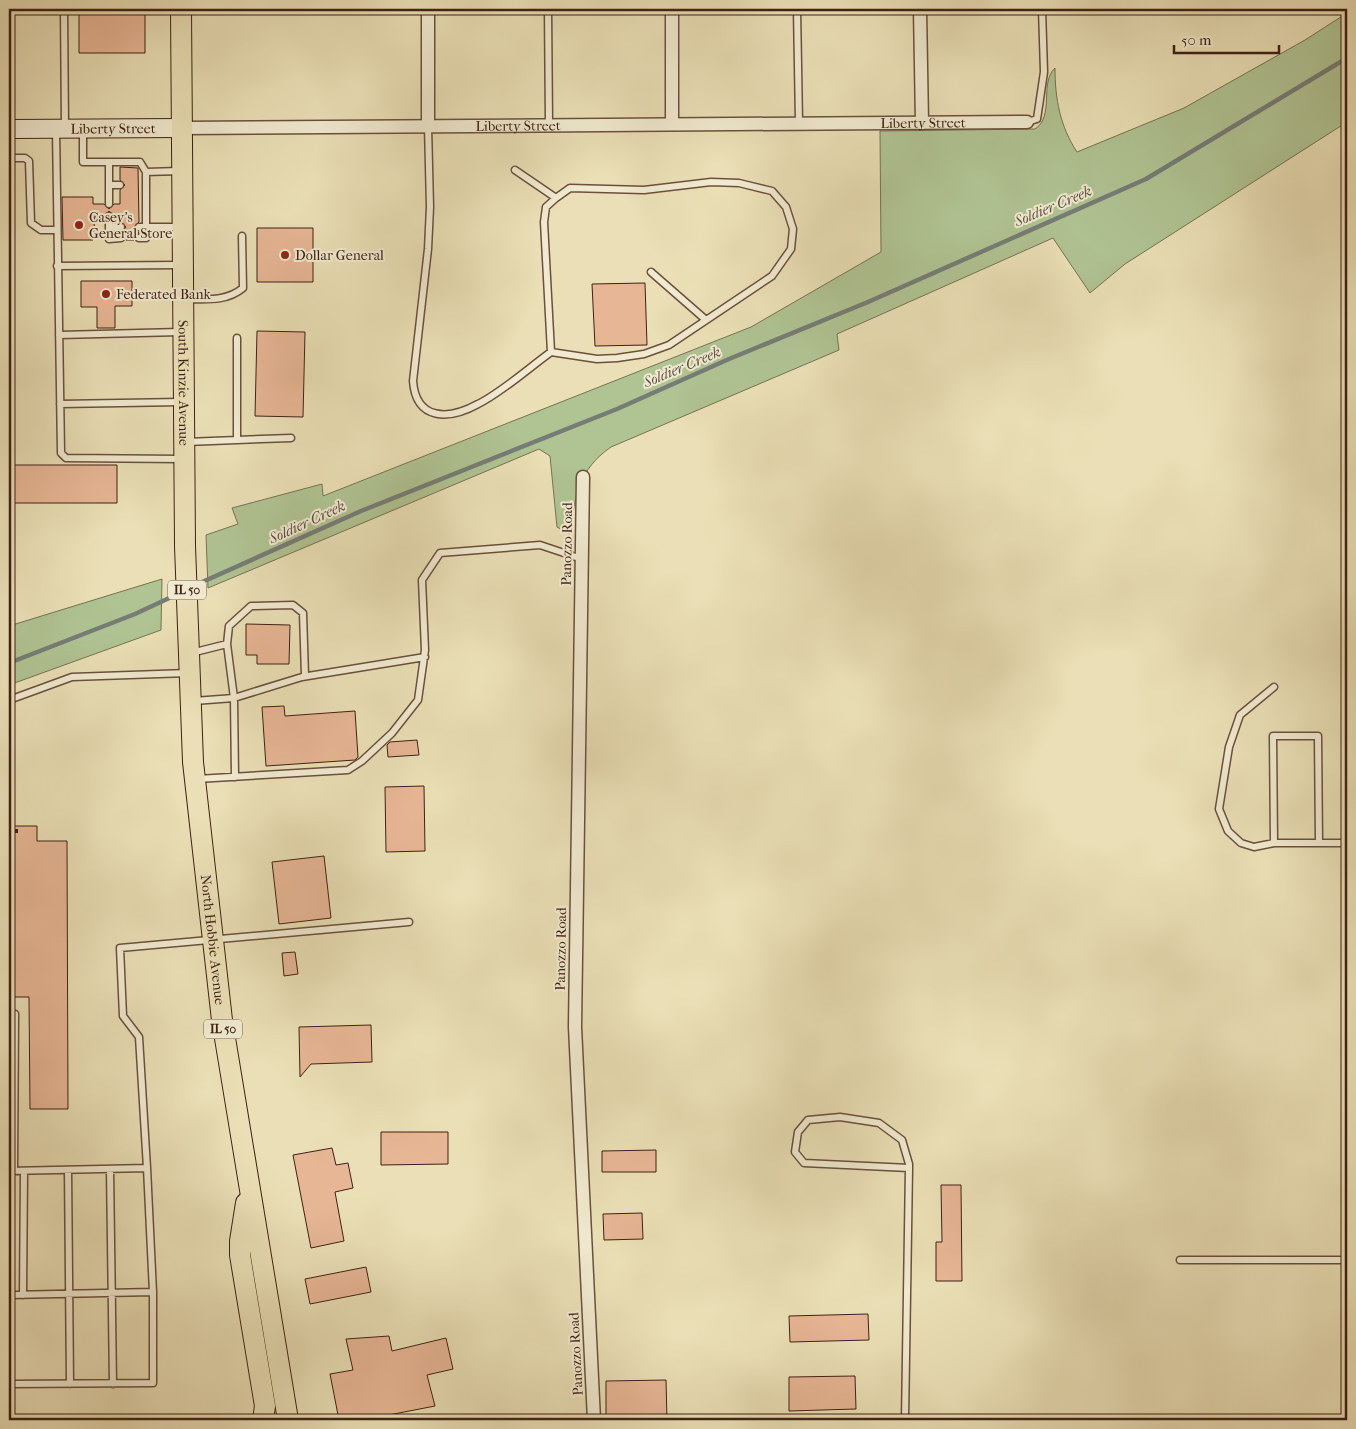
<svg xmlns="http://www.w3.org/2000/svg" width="1356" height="1429" font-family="'IM FELL French Canon',serif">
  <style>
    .green { fill: #b0c393; stroke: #787254 }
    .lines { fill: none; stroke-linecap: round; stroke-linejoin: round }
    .stream { stroke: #767d76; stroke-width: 4.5 }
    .building { fill: #e7b695; stroke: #3f2115 }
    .lane-casing { stroke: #6a503d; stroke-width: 9 }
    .street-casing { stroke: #6a503d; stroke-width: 15 }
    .secondary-casing { stroke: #3f2115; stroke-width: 20 }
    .primary-casing { stroke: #3f2115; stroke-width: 22 }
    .lane { stroke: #f1ead0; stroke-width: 6 }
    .street { stroke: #f1ead0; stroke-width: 12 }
    .secondary { stroke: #f1ead0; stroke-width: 18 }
    .primary { stroke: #eadfb6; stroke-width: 20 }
    .rail { stroke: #3f2115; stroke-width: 4; stroke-dasharray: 9 9; stroke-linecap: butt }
    .poi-dot { fill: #8f2418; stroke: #f1ead0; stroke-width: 2 }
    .labels { text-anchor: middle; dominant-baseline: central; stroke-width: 4; stroke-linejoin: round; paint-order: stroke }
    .shield { fill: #f1ead0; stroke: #745d4d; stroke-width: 1 }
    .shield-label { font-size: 12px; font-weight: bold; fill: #3f2115 }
    .street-label { font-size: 14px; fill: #3f2115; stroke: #f1ead0 }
    .poi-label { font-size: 14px; fill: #3f2115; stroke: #f1ead0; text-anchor: start }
    .water-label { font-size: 15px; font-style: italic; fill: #5b4f46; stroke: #f1ead0 }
  </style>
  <rect width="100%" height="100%" fill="#eadfb6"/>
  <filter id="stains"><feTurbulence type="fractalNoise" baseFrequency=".004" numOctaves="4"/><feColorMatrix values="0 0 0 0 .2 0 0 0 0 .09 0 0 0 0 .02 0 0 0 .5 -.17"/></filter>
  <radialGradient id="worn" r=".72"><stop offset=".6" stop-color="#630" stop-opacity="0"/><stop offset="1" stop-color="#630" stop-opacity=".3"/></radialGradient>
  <path class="green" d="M1347,13V122L1125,264L1090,293L1053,238L837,334L839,350L611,447C578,470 575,496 570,534L557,527L550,456L539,449L208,588L206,535L238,524L232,508L322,484L323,496L751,327L881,252L880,131L1035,129C1055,116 1039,83 1055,68C1055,99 1060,126 1077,152L1184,108L1305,40Z
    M162,579L161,630L9,685V626Z"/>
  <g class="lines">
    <path class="stream" d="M191,587L361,511L617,409L729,359L868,302L1146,179L1347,58
      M9,663L135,614L182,592"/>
  </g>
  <path class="building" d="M79,9H145V53H79Z
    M120,167L138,168L139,222L134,227L139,233L135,235L134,240H126L125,236L121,233L126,227L121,222L120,216H114L109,211L104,216H95L93,240H63L62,197H93V204H104L109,209L114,204H120V190L125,185L120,180Z
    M257,228H313V282H257Z
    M81,281H132V306H115V328H97V307H81Z
    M645,283L647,345L595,346L592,284Z
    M257,331L305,332L303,417L255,416Z
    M14,465H117V503H14Z
    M246,624L290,625L289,664H257V655H246Z
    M284,706L285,716L355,711L358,757L355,760L266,766L262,707Z
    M417,740L419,755L388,757L387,745L390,742Z
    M424,786L425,851L386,852L385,787Z
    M9,826H37V841H67L68,1109H30L29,997H9Z
    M324,856L331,918L279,924L272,862Z
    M295,952L298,974L284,976L282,953Z
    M371,1025L372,1062L311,1064L300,1077L299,1027Z
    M381,1132H448V1164L381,1165Z
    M332,1148L336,1165L348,1163L353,1188L335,1192L344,1241L311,1248L293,1155Z
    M656,1150V1172H602V1151Z
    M941,1185H961L962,1281H936V1242H942Z
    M642,1213L643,1239L604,1240L603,1214Z
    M366,1267L371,1292L310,1304L305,1279Z
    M868,1314L869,1340L790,1342L789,1316Z
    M389,1336L392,1351L446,1338L453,1369L427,1375L435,1406L363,1420H339L330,1374L353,1370L346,1339Z
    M855,1376L856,1409L789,1411V1377Z
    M666,1380L667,1420H606V1381Z"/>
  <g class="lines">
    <g class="lane-casing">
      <path id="lane" d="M64,9L65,128
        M548,9L549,125
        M797,9L799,123
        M1027,122L1037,119L1044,72L1042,9
        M428,126L430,207L428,249L413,381C416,421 449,420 478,404C501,393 530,367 551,352L544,222L546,207L556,198L515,170
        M56,130L61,453L66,458L181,459
        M83,130V162H140L146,172V238H139
        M9,158H25L29,161L31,223L41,230H56
        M109,162V204
        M146,172L180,171
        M109,185H120
        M109,216V239L121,238
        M109,227H121
        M139,227H180
        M57,266L179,265
        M651,272L706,320
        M185,299C206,299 226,302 243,288L242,236
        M59,335L180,332
        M551,352L597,359L617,358L644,354L669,345L772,276L791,249L793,229L786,207L772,191L739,183L711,182L644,190L570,188L556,198
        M60,404L181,402
        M237,440L291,438
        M186,442L237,440V338
        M227,644L234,698L302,677L425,657
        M191,653L227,644L229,626L251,606L293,605L303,613L305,676
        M1274,687L1240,715L1229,747L1219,809L1228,831L1241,843L1254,847L1274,843
        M9,700L72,677L188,673
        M194,701L234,698L235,777
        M197,779L348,770L362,761L392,733L418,700L425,650L422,580L440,553L540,545L582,559
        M1319,843L1318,736H1273L1274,843H1347
        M110,1169L113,1384
        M68,1170L70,1384
        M9,1171L147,1168L139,1037L123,1016L120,948L409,922
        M14,1171L15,1014
        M1180,1260H1347
        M9,1295L153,1292L147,1168
        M23,1295L24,1171
        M9,1384L153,1383V1292
        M905,1420L909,1168V1164L902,1140L879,1123L840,1117L808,1120L798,1132L795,1152L804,1163L909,1168"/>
    </g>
    <g class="street-casing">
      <g id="street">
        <path d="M428,9V126"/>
        <path d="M672,9V124"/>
        <path d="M920,9L922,123"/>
        <path id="s1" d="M182,128L1027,122"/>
        <path d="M583,477L575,1027L594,1420"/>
      </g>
    </g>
    <g class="secondary-casing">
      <g id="secondary">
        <path id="s2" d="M9,129L182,128"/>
      </g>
    </g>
    <g class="primary-casing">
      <g id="primary">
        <path id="s3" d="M181,9L185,546L193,762L222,1020L288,1420"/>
        <path d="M246,1203L240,1241V1255L265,1406L263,1420"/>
      </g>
    </g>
    <use href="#lane" class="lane"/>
    <use href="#street" class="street"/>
    <use href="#secondary" class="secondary"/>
    <use href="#primary" class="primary"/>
    <path class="rail" d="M9,831H27"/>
  </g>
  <g class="poi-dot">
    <circle cx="79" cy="225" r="5"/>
    <circle cx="285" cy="255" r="5"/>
    <circle cx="106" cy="294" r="5"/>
  </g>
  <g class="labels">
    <g class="shield">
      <rect x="168" y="580.5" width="38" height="19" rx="4"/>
      <rect x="204" y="1019.5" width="38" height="19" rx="4"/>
    </g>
    <g class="shield-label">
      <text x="187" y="590">IL 50</text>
      <text x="223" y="1029">IL 50</text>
    </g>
    <g class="street-label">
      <text stroke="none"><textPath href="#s1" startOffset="741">Liberty Street</textPath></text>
      <text stroke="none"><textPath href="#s1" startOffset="336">Liberty Street</textPath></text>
      <text stroke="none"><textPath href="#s2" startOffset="104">Liberty Street</textPath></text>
      <text stroke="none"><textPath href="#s3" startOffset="374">South Kinzie Avenue</textPath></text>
      <text transform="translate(567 544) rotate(-89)">Panozzo Road</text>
      <text stroke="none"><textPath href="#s3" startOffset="932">North Hobbie Avenue</textPath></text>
      <text transform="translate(561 949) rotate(-89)">Panozzo Road</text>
      <text transform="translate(576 1354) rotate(-93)">Panozzo Road</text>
    </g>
    <g class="poi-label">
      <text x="89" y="217">Casey's<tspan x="89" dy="16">General Store</tspan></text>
      <text x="295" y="255">Dollar General</text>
      <text x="116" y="294">Federated Bank</text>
    </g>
    <g class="water-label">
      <text transform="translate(1053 206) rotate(-23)">Soldier Creek</text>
      <text transform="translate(682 367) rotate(-23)">Soldier Creek</text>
      <text transform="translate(307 522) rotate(-25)">Soldier Creek</text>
    </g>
  </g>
  <rect width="1356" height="1429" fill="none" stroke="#eadfb6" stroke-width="30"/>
  <rect x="10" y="10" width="1336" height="1409" fill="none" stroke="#3f2115" stroke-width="2.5"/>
  <rect x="15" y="15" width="1326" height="1399" fill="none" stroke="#3f2115"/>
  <path d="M1174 45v8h105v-8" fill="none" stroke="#3f2115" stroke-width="2.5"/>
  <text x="1181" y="45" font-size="15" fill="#3f2115" stroke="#f1ead0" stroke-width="4" paint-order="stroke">50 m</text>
  <rect width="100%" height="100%" filter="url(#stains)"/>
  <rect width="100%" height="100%" fill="url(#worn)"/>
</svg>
